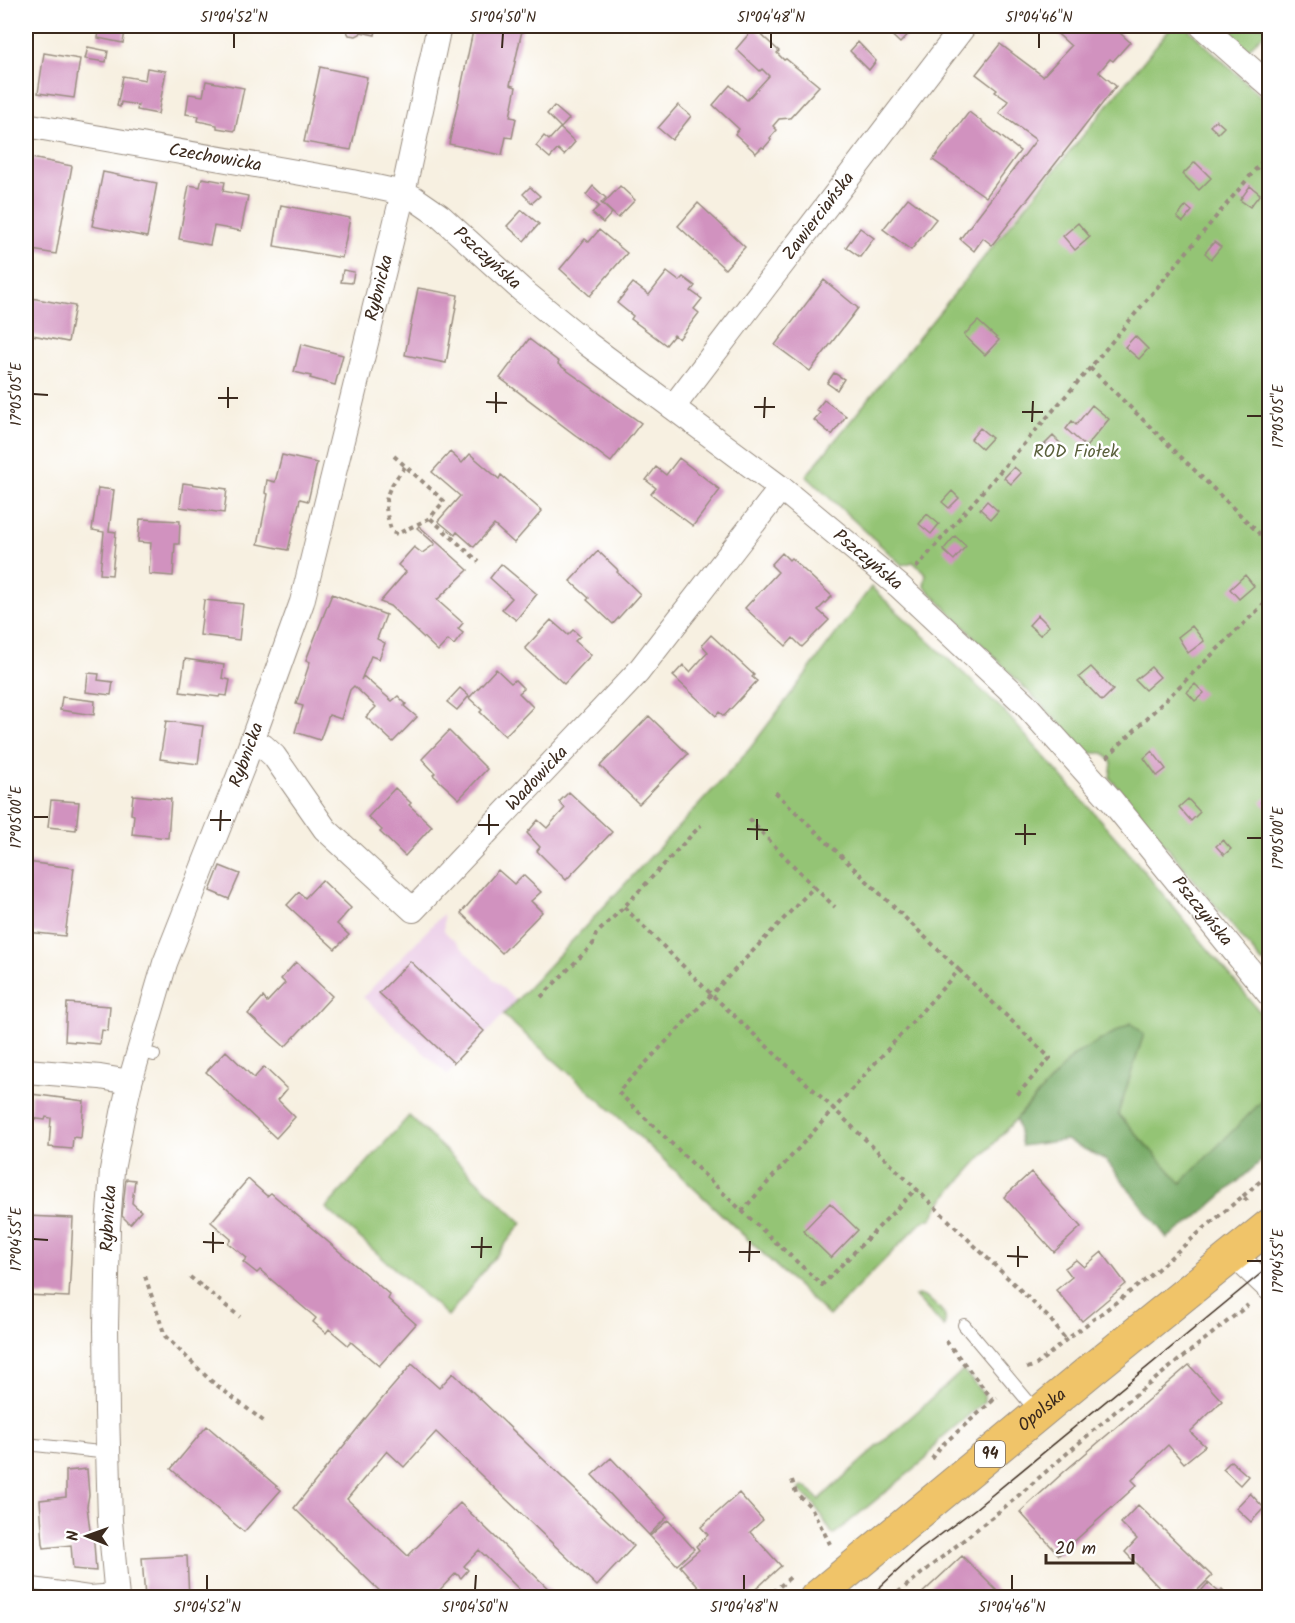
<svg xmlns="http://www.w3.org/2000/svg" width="1295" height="1623" font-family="Kalam,sans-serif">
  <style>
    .built { fill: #edd1e9 }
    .green { fill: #94c474; stroke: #687749; stroke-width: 1.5 }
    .forest { fill: #7a6; stroke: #596a42; stroke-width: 1.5 }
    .building { fill: #d192bf }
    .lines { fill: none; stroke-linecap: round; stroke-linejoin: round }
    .service-casing { stroke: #998d80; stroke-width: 14 }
    .minor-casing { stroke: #998d80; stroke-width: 26 }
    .primary-casing { stroke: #998d80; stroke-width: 35 }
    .path { stroke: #998d80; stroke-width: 4; stroke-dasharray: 4.5 4.5; stroke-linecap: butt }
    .service { stroke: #fff; stroke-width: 12 }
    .minor { stroke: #fff; stroke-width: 24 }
    .primary { stroke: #f0c469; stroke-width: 33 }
    .tram { stroke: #3b2a1e; stroke-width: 1.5 }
    .ticks { fill: none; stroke: #3b2a1e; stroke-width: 2 }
    .labels { text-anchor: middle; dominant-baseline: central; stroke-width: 5; stroke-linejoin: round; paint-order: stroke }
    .shield { fill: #fff; stroke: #766a62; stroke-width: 1.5 }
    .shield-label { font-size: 16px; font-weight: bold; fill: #3b2a1e }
    .street-label { font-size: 18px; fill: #3b2a1e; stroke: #fff }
    .park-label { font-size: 18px; fill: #5a603c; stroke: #fff }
    .neatline { fill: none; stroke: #3b2a1e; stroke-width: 2 }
    .ticks-label { font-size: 15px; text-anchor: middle; fill: #3b2a1e }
  </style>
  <rect width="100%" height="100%" fill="#fff"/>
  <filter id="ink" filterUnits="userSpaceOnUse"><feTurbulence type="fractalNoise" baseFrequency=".0167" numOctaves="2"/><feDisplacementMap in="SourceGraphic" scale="12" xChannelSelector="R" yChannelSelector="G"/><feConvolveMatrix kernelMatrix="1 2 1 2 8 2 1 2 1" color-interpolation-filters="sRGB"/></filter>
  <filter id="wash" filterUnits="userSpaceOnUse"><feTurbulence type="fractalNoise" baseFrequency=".008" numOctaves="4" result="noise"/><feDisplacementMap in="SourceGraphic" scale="24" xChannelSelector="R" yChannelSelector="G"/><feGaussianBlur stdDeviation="1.35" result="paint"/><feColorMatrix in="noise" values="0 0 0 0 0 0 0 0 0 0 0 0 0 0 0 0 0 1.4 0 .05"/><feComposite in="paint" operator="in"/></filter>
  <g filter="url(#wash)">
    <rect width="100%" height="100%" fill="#f7f0e1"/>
    <path class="built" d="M443,914L444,931L516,1001L448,1075L363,997Z"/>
    <path class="green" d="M1172,26H1185L1269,104V962H1262L1110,778L1112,763L1104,753H1089L924,586L926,574L913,562L902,565L806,476Z
      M1220,26H1269V38L1264,34L1247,50Z
      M871,587L1003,710L1124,847L1269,1023V1154L1195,1219L1074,1055L941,1202L932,1218L921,1223L829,1316L612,1111L503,1015L734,767L751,747Z
      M409,1116L522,1223L448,1316L326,1208Z
      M918,1295C926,1296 943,1309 945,1317C946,1320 945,1324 944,1327L915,1296Z
      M963,1370L984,1395V1402L938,1441L926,1459L833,1535L815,1505L799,1490L802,1486L806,1487L819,1500C866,1455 916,1414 963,1370Z"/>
    <path class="forest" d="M1131,1023L1144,1034L1118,1114L1181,1183L1269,1094V1154L1195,1219L1167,1238L1106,1160L1066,1140L1022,1146L1016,1119L1074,1055Z"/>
    <g id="blocks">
      <path class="building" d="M100,26H126L123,43L98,38Z
        M338,26H377L375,35L361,32L360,34L356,36L349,35L346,30L347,28Z
        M474,26H523L510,85L516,87L510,117L516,118L512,138L506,137L502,155L449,144Z
        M882,26H916L900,43Z
        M1049,26H1112L1130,42L1113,61L1110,59L1099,72L1116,86L992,245L983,238L974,251L960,239L1036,140L999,113L1008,101L995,92L997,90L976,74L1000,44L1043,76L1071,46Z
        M754,28L779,51L777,53L784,60L786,59L819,86L790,118L779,119L773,126L777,130L770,138L771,140L764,148L762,147L756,153L735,134L739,129L713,105L730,85L747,100L769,76L762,69L760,71L736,49Z
        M858,42L876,61L869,70L850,51Z
        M88,47L108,51L106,62L85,59Z
        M44,53L80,59L74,98L38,93Z
        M320,67L367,77L351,150L304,142Z
        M147,68L166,71L158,114L137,110L138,105L121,102L120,107L117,106L123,76L145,80Z
        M206,81L244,88L235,131L217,128V125L198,121L199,116L186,114L189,94L203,96Z
        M678,105L691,116L672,140L658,128Z
        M554,106L569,119L561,128L547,114Z
        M969,112L1020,151L986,197L933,160Z
        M1216,120L1224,127L1218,133L1210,126Z
        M560,128L575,142L564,155L558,149L550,158L536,146L544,136L549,140Z
        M26,157L72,166L56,254L26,249Z
        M1195,162L1211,178L1199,190L1183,174Z
        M103,172L157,183L147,237L92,226Z
        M202,178L225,182L223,191L248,196L241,231L214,226L210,245L179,239L189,185L200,187Z
        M593,186L606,198L601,203L612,213L603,223L592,213L599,206L586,195Z
        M620,186L635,200L618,218L603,204Z
        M1250,186L1260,194L1250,207L1240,200Z
        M530,187L540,196L532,203L523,194Z
        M908,198L936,219L911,250L883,229Z
        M698,203L745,247L725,269L678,226Z
        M281,205L350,218L342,258L274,246Z
        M1186,206L1192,211L1183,222L1177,217Z
        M522,210L539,224L524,241L507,226Z
        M1078,223L1090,237L1075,250L1063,236Z
        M860,228L874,238L860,257L846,247Z
        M599,230L627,253L590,296L560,269L585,239L589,242Z
        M1214,242L1221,247L1211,259L1205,253Z
        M343,270L354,272L352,283L341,282Z
        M667,272L679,281L683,277L695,286L691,291L702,299L694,309L699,313L679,339L674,335L666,345L631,319L633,316L617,303L633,283L649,295Z
        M824,280L858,308L810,371L775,345Z
        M418,288L458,295L446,363L405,355Z
        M26,297L75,306L68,342L32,335L30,344L26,343Z
        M978,321L999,340L985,355L964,335Z
        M1135,336L1148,349L1139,359L1125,347Z
        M529,339L559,362L558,364L641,423L611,462L500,378Z
        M301,344L343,355L335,385L310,378L311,376L294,372Z
        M834,373L844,379L837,390L827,383Z
        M824,400L846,416L832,435L814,420L820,413L816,410Z
        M1092,405L1109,419L1086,447L1066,429L1072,421L1076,425Z
        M980,428L992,438L982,449L971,439Z
        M1053,436L1066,449L1058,458L1044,445Z
        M450,452L462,463L470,454L499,479L501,475L542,511L514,543L494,525L474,547L457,532L455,535L438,521L460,496L432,472Z
        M282,455L317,463L308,501L300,499L288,550L258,544L268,494L265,493L267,480L275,482Z
        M679,458L720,490L693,526L651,494L656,488L646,480L656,467L666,475Z
        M1014,467L1021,473L1011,484L1004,478Z
        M183,483L227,489L224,513L180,507Z
        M98,488L114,490L109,531L116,532L112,575L100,574L104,532L92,530Z
        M952,491L959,498L949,508L942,502Z
        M987,501L998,511L991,519L980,509Z
        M927,514L939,524L931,534L919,524Z
        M140,519L180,521L179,544H175L173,576L149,574L151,543L138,542Z
        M419,526L468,570L437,600L463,623L458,629L463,633L454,645L448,640L438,651L390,606L380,602L406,572L398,565L414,547L422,553L435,544L417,528Z
        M955,536L966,546L954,560L943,550Z
        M598,551L617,569L618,571L617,572L640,594L613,624L587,600L589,598L570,581Z
        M782,553L789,560L791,558L832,596L818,610L829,620L802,647L793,638L786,646L745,608L778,572L771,565Z
        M501,564L537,594L516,620L502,609L512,598L490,578Z
        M1245,575L1254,586L1239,599L1230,589Z
        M332,594L386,615L377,639L385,643L379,659L371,656L361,680L363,676L392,701L398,696L406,704L404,706L417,717L393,742L366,717L376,707L354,686L350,690L341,719L329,715L320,740L295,732L303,706L296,704L310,662L306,660Z
        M204,600L243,604L239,640L200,635Z
        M1038,615L1049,626L1040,635L1029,625Z
        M551,620L568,635L573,630L580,636L575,641L591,655L564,684L525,648Z
        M1192,626L1204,641L1188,653L1178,637Z
        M711,635L754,675L752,677L757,681L724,716L719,712L716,716L673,676L683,665L690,672L708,652L702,645Z
        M185,659L224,665L222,678L230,680L227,696L220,695L219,697L180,692Z
        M1091,667L1113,690L1102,701L1079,677Z
        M1151,667L1160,677L1145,690L1135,680Z
        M496,669L511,683L515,680L524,689L519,693L533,707L505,736L480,712L482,710L469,698Z
        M88,673L99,674L98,680L113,682L111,695L86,692Z
        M1195,684L1204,693L1195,701L1187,692Z
        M460,688L469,696L457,710L447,702Z
        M62,697L95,701L94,715L60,710Z
        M649,716L688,754L639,804L600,766Z
        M166,721L203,726L198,764L160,759Z
        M449,731L487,769L459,799L433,775L435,773L422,759Z
        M1152,751L1166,769L1157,776L1144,758Z
        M395,788L411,803L409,805L432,826L405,856L380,832L382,830L368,817Z
        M569,792L612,832L566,880L537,851L540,847L527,833L538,820L547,828L565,808L559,802Z
        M133,795L171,799L168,838L132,834L134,815L131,814Z
        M1270,795V813L1261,802Z
        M1188,799L1200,812L1191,821L1179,807Z
        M51,800L79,802L76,830L48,827Z
        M1223,840L1231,849L1224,855L1216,846Z
        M26,862L74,868L65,936L27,932L29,917H26Z
        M220,866L240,874L229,899L210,891Z
        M498,870L514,884L523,875L541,892L531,901L542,912L502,953L461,913Z
        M322,880L351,908L337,924L349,935L335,949L287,905L299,892L305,898Z
        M410,961L484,1031L454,1063L379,993Z
        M296,962L332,996L285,1047L248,1014L263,997L267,1002L285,983L281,979Z
        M67,1003L110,1006L108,1031L102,1030L100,1044L65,1041Z
        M226,1051L254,1078L264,1067L287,1089L278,1100L295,1117L276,1138L206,1072Z
        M31,1094L84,1101L81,1138L73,1137L72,1149L49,1147L51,1118L46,1117L45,1120L30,1118Z
        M1031,1172L1081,1227L1054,1252L1004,1197Z
        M126,1179L135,1180L132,1203L141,1211L130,1224L122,1216Z
        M248,1179L267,1196L271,1193L390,1295L388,1299L416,1324L379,1366L351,1342L348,1345L329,1329L326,1333L313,1322L316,1318L260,1270L257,1273L243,1262L247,1258L228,1243L231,1239L211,1222Z
        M830,1203L858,1230L831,1258L803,1231Z
        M26,1216L73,1218L69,1297L26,1295Z
        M1102,1252L1126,1284L1082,1321L1056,1290L1072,1277L1065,1268L1076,1260L1084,1267Z
        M412,1364L439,1388L453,1373L634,1546L597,1586L436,1432L404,1467L387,1451L347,1499L408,1556L460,1503L558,1598H528L479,1550L464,1566L468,1570L461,1578L456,1573L432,1598H387L294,1508L369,1414Z
        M1189,1365L1222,1401L1190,1432L1205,1446L1184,1463L1168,1445L1132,1480L1137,1485L1059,1555L1020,1512L1065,1471Z
        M207,1426L281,1490L244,1532L171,1469Z
        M611,1458L667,1517L649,1535L592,1475Z
        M1231,1461L1248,1476L1240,1485L1223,1469Z
        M87,1469L89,1495L87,1506L90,1530L94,1543L96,1571L73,1569L71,1545L44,1548L43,1544L40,1500L66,1497V1471Z
        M739,1493L763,1520L750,1532L781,1566L746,1598H708L680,1566L699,1550L696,1546L708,1535L701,1527Z
        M1250,1493L1264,1508L1251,1522L1236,1508Z
        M1138,1505L1212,1576L1193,1595L1196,1597L1208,1583L1219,1592L1222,1589L1225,1592L1220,1598H1169L1125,1552L1137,1539L1121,1523Z
        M668,1520L694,1549L677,1565L650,1536Z
        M180,1556H187L189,1598H145L142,1558Z
        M962,1556L1004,1598H917Z"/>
    </g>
  </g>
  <g filter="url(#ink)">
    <use href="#blocks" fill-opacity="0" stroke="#998d80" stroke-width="1.5"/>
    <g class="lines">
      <g class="service-casing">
        <path id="service" d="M139,1051L154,1055
          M964,1325L1038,1413
          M26,1444L109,1453
          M26,1583L89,1592L116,1590"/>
      </g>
      <g class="minor-casing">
        <g id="minor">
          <path d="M1202,26L1270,86"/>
          <path id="s1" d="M26,125L353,182L403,193L414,198L440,216L523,291L589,345L781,488L899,586L1025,704L1112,801L1270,995"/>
          <path id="s2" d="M673,407L964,26"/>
          <path id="s3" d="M252,742L263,746L274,756L325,829L413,910L638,672L781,488"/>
          <path d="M26,1071L100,1077L130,1082"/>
          <path d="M1233,1254L1270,1289"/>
          <path id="s4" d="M117,1598L110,1521L107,1411L106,1327L108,1227L112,1170L123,1113L130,1082L165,963L244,763L302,602L403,193L439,26"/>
        </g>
      </g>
      <g class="primary-casing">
        <g id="primary">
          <path id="s5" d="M816,1598L1091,1370L1270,1225"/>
        </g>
      </g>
      <path class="path" d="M1090,368L1270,544
        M394,456L444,501L430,518L479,562
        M405,467C385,492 381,500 392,532L397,534L430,518
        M916,568L1090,368L1270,152
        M1107,757L1270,598
        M749,819L814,887L618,1092L742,1211L959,970L774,791
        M814,887L835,907
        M624,907L712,995L834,1109L1050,1319L1066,1340
        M959,970L1050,1058L1016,1096
        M541,997L593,944L596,934L624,907L701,825
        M1243,1196L1270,1173
        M742,1211L822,1285L916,1189
        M145,1276L165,1336L210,1380L266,1423
        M190,1277L240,1317
        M946,1341L994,1401
        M1027,1368L1036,1365L1066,1340L1143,1282L1195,1236L1243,1196L1249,1203
        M932,1459L941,1446L997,1397
        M792,1480L796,1493L811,1507L830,1544
        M766,1598L793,1575
        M891,1598L1011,1502L1124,1404L1248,1305"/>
      <use href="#service" class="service"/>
      <use href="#minor" class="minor"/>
      <use href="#primary" class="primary"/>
      <path class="tram" d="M868,1598L920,1550L975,1509L1270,1266"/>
    </g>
  </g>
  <path class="ticks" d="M234,48V33M502,48L503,33M771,48V33M1039,48V33M33,394L48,395M218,398H238M486,402L507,403M754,407H775M228,408V387M1022,412H1043M496,413V392M1247,416H1262M764,418L765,397M1032,422L1033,401M33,817H48M210,820H231M478,825H499M747,829L768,830M220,831L221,810M1015,834H1036M489,835V814M1247,838H1262M757,840V819M1025,845V824M33,1239L48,1240M203,1242L224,1243M471,1247H492M739,1252H760M213,1253V1232M1007,1256L1028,1257M481,1258L482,1237M1247,1261H1262M749,1262L750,1241M1018,1267V1246M207,1590V1575M475,1590L476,1575M744,1590V1575M1012,1590V1575"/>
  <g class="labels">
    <rect class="shield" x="975" y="1441" width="30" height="26" rx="4.5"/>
    <g class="shield-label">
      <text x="990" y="1454">94</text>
    </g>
    <g class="street-label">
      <text stroke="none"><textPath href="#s1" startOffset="192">Czechowicka</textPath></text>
      <text stroke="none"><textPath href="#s2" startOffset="240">Zawierciańska</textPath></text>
      <text stroke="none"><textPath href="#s1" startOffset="490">Pszczyńska</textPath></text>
      <text stroke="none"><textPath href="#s4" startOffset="1352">Rybnicka</textPath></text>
      <text stroke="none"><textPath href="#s1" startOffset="976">Pszczyńska</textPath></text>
      <text stroke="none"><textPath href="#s4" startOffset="866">Rybnicka</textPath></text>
      <text stroke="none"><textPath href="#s3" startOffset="416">Wadowicka</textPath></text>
      <text stroke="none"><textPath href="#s1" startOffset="1462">Pszczyńska</textPath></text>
      <text stroke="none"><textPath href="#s4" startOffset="380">Rybnicka</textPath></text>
      <text stroke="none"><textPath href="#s5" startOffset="294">Opolska</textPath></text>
    </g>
    <g class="park-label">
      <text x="1076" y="452">ROD Fiołek</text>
    </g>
  </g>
  <rect width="1295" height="1623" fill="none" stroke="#fff" stroke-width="66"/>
  <g transform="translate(87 1536) rotate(271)" stroke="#ffffff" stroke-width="4.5" paint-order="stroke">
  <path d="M0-4.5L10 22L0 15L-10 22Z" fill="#3b2a1e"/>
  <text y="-9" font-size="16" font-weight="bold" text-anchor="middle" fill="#3b2a1e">N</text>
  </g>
  <path d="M1046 1554v9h87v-9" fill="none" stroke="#3b2a1e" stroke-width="3"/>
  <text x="1055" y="1554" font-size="18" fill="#3b2a1e" stroke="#ffffff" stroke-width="4.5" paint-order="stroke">20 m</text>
  <rect x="33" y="33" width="1229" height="1557" class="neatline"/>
  <g class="ticks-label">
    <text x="234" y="22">51°04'52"N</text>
    <text x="503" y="22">51°04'50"N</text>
    <text x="771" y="22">51°04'48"N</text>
    <text x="1039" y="22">51°04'46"N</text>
    <text transform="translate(16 394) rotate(-90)" y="5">17°05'05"E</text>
    <text transform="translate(1278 416) rotate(-90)" y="5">17°05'05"E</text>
    <text transform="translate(16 817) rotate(-90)" y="5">17°05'00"E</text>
    <text transform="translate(1278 838) rotate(-90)" y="5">17°05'00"E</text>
    <text transform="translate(16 1239) rotate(-90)" y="5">17°04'55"E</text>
    <text transform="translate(1278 1261) rotate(-90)" y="5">17°04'55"E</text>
    <text x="207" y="1612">51°04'52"N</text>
    <text x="475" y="1612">51°04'50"N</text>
    <text x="744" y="1612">51°04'48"N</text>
    <text x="1012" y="1612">51°04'46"N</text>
  </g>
</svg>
